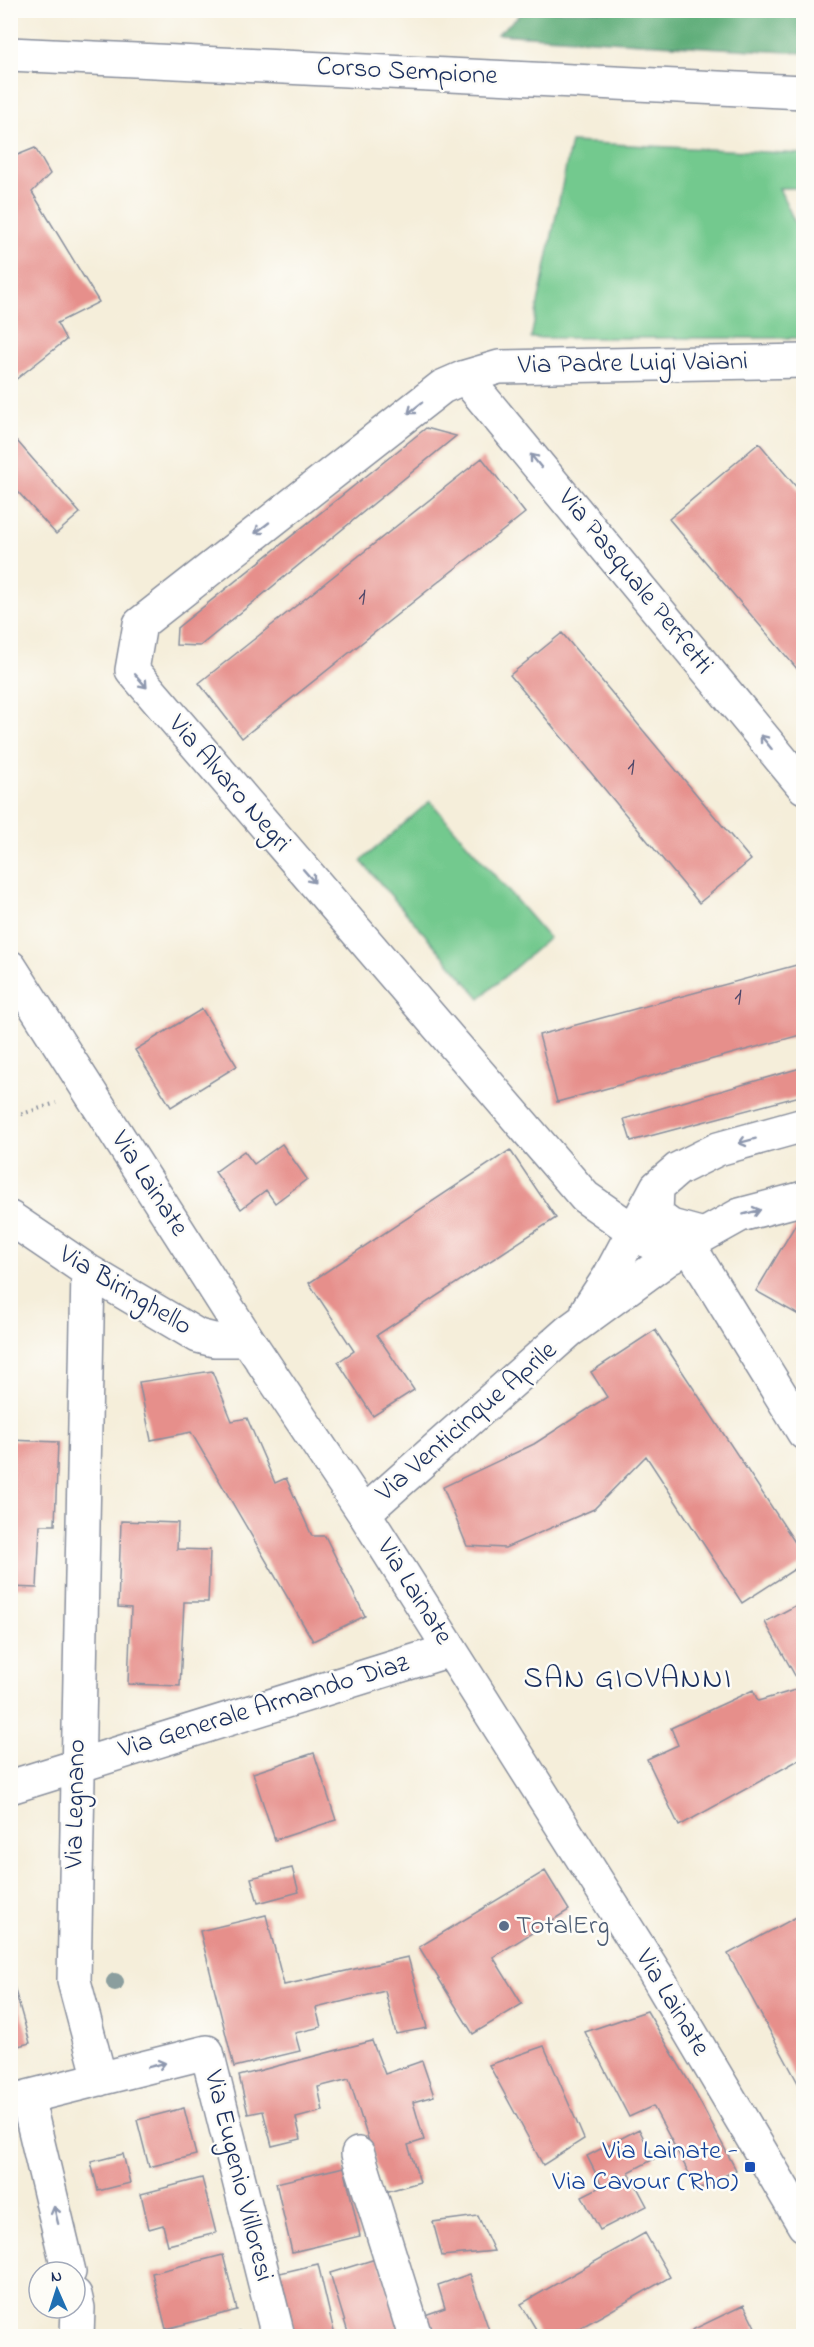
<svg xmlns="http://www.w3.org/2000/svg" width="814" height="2347" font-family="'Indie Flower',sans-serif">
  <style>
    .green { fill: #73c98e; stroke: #477c76; stroke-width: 1.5 }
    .forest { fill: #5ead79; stroke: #3c6e6c; stroke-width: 1.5 }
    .building { fill: #e68f8b }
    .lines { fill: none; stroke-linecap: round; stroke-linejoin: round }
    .minor-casing { stroke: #888e9c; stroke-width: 36 }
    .major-casing { stroke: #888e9c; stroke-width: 36 }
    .path { stroke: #888e9c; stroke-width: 4; stroke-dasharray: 1.5 4.5; stroke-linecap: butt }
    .minor { stroke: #fff; stroke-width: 33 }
    .major { stroke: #fff; stroke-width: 33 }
    .tree { fill: #8b9e9e }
    .oneway { stroke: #8d97ae }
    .service-dot { fill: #5c6f8a; stroke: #fdfcf7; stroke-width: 2 }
    .transit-dot { fill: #1a4fb4; stroke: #fdfcf7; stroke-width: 2 }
    .labels { text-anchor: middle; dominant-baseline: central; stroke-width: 5; stroke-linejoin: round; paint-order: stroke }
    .number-label { font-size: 24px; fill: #4e4769 }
    .street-label { font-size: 27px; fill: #1b2f5e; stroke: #fdfcf7 }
    .service-label { font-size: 27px; fill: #4e5e75; stroke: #fdfcf7; text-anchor: start }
    .transit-label { font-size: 27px; fill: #164399; stroke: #fdfcf7; text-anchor: end }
    .quarter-label { font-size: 30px; letter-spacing: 1.5px; fill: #1b2f5e; stroke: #fdfcf7 }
  </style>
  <rect width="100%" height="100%" fill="#fdfcf7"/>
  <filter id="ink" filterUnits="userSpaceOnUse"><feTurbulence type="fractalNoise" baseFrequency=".0167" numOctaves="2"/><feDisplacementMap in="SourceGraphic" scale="12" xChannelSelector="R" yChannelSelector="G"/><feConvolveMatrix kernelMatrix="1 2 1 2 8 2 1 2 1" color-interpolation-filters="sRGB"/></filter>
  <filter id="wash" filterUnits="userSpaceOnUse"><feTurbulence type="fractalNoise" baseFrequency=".008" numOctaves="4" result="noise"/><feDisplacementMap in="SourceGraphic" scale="24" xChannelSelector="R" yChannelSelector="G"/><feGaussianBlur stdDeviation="1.35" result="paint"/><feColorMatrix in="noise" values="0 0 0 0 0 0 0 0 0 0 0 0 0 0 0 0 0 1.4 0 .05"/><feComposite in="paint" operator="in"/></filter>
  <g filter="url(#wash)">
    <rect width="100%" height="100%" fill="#f5eeda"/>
    <path class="green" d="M571,142L803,154V188H779L803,240V338H531Z
      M430,801L549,938L480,998L361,861Z"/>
    <path class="forest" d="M525,11H803V53L497,34Z"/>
    <g id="blocks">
      <path class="building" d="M35,148L50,174L32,192L99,302L57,323L66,340L10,384V158Z
        M426,428L456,436L200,646L176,645L177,628Z
        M17,441L80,513L56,534L10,483V447Z
        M759,443L804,496V677L669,519Z
        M482,458L525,513L242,738L199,683Z
        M562,633L751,860L699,903L510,675Z
        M804,963V1034L557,1102L539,1035Z
        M202,1009L237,1066L171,1107L135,1050Z
        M804,1067V1095L631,1141L624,1119Z
        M282,1144L307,1179L275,1203L266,1190L241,1209L215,1172L244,1151L254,1164Z
        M510,1150L556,1218L377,1335L414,1390L373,1416L338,1362L354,1351L309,1283Z
        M800,1217L804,1219V1318L756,1291Z
        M655,1330L804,1556V1563L742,1603L646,1456L594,1509L505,1548L467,1546L443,1487L534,1444L607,1397L591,1372Z
        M212,1371L232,1421L247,1418L275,1483L286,1478L312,1536H325L365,1616L313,1641L191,1432L151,1440L139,1382Z
        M10,1440L58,1442L55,1525H40L37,1588L10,1587Z
        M121,1521L178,1523L177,1549L210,1550L208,1602H184L180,1686L128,1684L131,1608L118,1607Z
        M804,1601V1757L679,1826L647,1759L678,1745L671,1728L753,1690L758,1701L802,1688L765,1622Z
        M314,1753L336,1820L275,1840L253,1773Z
        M292,1868L299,1892L258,1903L251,1878Z
        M545,1871L569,1910L493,1957L522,2004L473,2034L419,1947Z
        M266,1915L284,1985L408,1957L427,2028L396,2034L385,1991L316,2008L321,2027L295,2033L300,2051L234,2067L200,1931Z
        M800,1915L804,1922V2094L728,1954Z
        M11,1976L30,2043L10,2048V1977Z
        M647,2011L691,2085L736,2170L698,2190L653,2106L629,2117L585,2032Z
        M372,2041L385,2074L422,2061L434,2096L413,2102L424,2140L408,2145L420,2182L385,2192L349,2079L318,2087L323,2111L296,2118L301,2139L272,2146L263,2111L248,2114L239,2076Z
        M544,2046L584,2139L543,2165L489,2065Z
        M184,2108L196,2155L149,2167L137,2120Z
        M639,2129L654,2159L629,2172L647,2206L600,2230L582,2196L602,2186L587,2156Z
        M123,2154L130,2183L98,2191L91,2162Z
        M344,2167L360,2236L292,2252L276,2183Z
        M202,2178L216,2233L168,2245L163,2225L149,2229L141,2194Z
        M478,2216L494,2251L442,2256L433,2222Z
        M645,2233L670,2277L566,2336H540L521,2304Z
        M223,2255L237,2310L166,2329L152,2273Z
        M379,2258L403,2336H349L330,2273Z
        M318,2264L335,2336H295L280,2273Z
        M470,2274L491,2336H432L425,2315L445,2308L438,2285Z
        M744,2305L759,2335L755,2336H695L692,2330Z
        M240,2331L242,2336H221Z"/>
    </g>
  </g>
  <g filter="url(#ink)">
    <use href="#blocks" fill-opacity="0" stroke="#888e9c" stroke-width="1.5"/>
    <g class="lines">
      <g class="minor-casing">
        <path id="minor" d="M465,377L804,787
          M10,967L248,1340L364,1513L655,1973L804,2225
          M657,1187L656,1215L671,1226L704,1235
          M10,1218L88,1271L198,1336L214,1340H248
          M688,1244L804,1433
          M671,1257L585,1197L132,670L140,624L442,387L465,377L499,367L804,361
          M88,1271L74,1981L100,2079
          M588,1309L609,1277L657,1187L678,1169L718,1149L804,1125
          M364,1513L569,1331L688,1244L740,1215L804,1198
          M10,1787L450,1650
          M358,2154L415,2336
          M69,2272L27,2097L207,2052L278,2336
          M75,2295L78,2308L77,2336"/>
      </g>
      <g class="major-casing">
        <path id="major" d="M10,54L804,92"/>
      </g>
      <path class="path" d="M10,1118L56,1103"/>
      <use href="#minor" class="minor"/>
      <use href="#major" class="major"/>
    </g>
    <circle class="tree" cx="115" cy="1982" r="9"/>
    <defs><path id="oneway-shaft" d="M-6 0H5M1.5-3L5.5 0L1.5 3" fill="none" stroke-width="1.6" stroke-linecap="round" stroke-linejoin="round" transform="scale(1.5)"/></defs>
    <g class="oneway">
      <use href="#oneway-shaft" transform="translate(415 408) rotate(142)"/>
      <use href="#oneway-shaft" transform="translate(536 461) rotate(-129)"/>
      <use href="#oneway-shaft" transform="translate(262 528) rotate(142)"/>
      <use href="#oneway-shaft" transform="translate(141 681) rotate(49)"/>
      <use href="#oneway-shaft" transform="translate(766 742) rotate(-129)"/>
      <use href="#oneway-shaft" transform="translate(309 876) rotate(49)"/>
      <use href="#oneway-shaft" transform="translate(747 1141) rotate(165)"/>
      <use href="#oneway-shaft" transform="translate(752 1212) rotate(-15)"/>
      <use href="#oneway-shaft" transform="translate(157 2065) rotate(-14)"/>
      <use href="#oneway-shaft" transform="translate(56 2215) rotate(-104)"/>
    </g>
  </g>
  <circle class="service-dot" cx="504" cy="1926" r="6"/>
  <rect class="transit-dot" x="744" y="2161" width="12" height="12" rx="3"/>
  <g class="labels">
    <g class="number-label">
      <text x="362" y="598">1</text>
      <text x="631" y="768">1</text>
      <text x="738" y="998">1</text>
    </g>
    <g class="street-label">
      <text transform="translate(407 72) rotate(3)">Corso Sempione</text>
      <text transform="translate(633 364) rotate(-1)">Via Padre Luigi Vaiani</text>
      <text transform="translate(635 582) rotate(51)">Via Pasquale Perfetti</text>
      <text transform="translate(229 784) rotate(49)">Via Alvaro Negri</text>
      <text transform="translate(149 1184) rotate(57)">Via Lainate</text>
      <text transform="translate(125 1291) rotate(31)">Via Biringhello</text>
      <text transform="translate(467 1422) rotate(-41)">Via Venticinque Aprile</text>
      <text transform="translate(414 1592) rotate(58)">Via Lainate</text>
      <text transform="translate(264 1707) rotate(-17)">Via Generale Armando Diaz</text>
      <text transform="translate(76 1804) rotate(-89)">Via Legnano</text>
      <text transform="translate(672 2003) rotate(59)">Via Lainate</text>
      <text transform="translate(238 2176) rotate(76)">Via Eugenio Villoresi</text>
    </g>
    <g class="service-label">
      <text x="516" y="1926">TotalErg</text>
    </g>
    <g class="transit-label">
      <text x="738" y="2151">Via Lainate -<tspan x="738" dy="31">Via Cavour (Rho)</tspan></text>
    </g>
    <g class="quarter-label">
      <text x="628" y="1680">SAN GIOVANNI</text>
    </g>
  </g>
  <rect width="814" height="2347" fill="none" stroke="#fdfcf7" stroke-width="36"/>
  <g transform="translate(57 2290) rotate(357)"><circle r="28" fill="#fdfcf7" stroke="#a3aaba" stroke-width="1.5"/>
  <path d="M0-4.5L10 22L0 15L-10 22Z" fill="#1f6fb2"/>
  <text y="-9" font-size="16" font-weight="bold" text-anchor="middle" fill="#1b2f5e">N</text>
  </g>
</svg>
